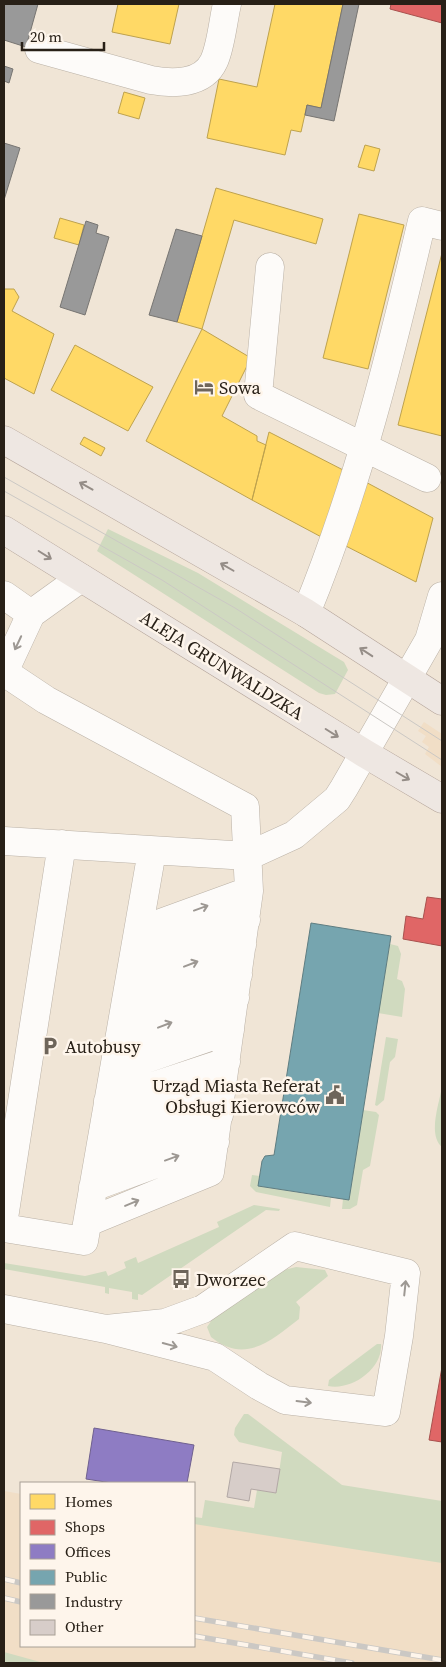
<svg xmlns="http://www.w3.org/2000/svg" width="446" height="1667" font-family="'Source Serif 4',serif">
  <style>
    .built { fill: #f1dec6 }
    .green { fill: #d0dabf }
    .homes { fill: #ffd966; stroke: #bea24e }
    .shops { fill: #e06666; stroke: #a9514e }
    .offices { fill: #8e7cc3; stroke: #6f608f }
    .public { fill: #76a5af; stroke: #5f7d81 }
    .industry { fill: #999; stroke: #777572 }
    .building { fill: #d7cdc9; stroke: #b2a8a5 }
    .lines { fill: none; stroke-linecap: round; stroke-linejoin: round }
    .minor-casing { stroke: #bab1a6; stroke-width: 29 }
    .major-casing { stroke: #b4a49a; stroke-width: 29 }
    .minor { stroke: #fdfbf9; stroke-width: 28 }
    .major { stroke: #eee7e2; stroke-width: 28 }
    .tram { stroke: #cbc8c4; stroke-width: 1 }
    .rail-casing { stroke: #cbc8c4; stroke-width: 5.5 }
    .rail { stroke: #fef5eb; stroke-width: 4; stroke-dasharray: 11; stroke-linecap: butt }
    .oneway { stroke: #958d87 }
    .oneway2 { stroke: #9d9893 }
    .labels { text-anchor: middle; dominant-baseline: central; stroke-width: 5; stroke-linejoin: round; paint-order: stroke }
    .poi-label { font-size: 18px; fill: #282017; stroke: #fef5eb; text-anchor: start }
    .street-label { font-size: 18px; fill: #282017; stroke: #fef5eb }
  </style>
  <rect width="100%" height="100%" fill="#f0e5d6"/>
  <path class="built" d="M424,722L442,734V767L425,754L429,747L422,742L426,736L418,731Z
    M4,1491L21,1494V1646H194V1523L442,1559V1663H28L4,1657Z"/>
  <path class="green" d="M108,529L198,573L334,656L344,662L348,670L335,694L326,695L319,693L97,551Z
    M390,944L398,946L401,954L397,979L402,981L405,989L402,1017L378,1013Z
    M386,1037L398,1039L395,1057L390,1062L384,1100L377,1106L375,1105Z
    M442,1086V1147C427,1134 440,1102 442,1086Z
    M363,1110L376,1112L379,1115L370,1166L363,1170L357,1205L350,1209H342L343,1199L349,1200Z
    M252,1175L260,1176L258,1186L331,1198L330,1207L256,1192L250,1186Z
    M254,1205L280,1209L279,1211L266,1210L142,1295L138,1294V1300L132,1299V1292L109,1288V1294L105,1293V1287L4,1269V1263L85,1276L106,1271L108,1276L126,1268L124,1262L136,1257L138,1263L219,1227L217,1222Z
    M296,1267L325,1270L328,1276L296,1302L300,1307L299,1319C272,1340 245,1365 211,1337L207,1327L214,1317L280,1271Z
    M377,1344H381C383,1369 351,1391 328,1386L329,1380Z
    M244,1414H248L342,1485L442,1501V1563L194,1524V1517L202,1518L205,1500L254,1508L257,1490L276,1493L282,1452L239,1442L234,1435L235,1428Z
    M4,1652L44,1663H4Z"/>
  <path class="homes" d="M118,4H179L170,44L112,32Z
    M275,4H343L321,108L307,105L301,132L291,130L285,155L207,138L219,79L257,87Z
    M124,92L145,98L139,119L118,113Z
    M365,145L380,149L374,171L358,167Z
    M216,188L323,219L316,244L234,220L202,329L177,322Z
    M359,214L404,225L368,369L323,358Z
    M60,218L84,225L79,245L54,238Z
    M442,253V436L398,425Z
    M4,289H14L19,297L12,311L54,334L34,394L4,378Z
    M202,329L251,358L222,416L257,436V441L266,445L252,500L146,441Z
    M75,345L153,387L128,431L51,390Z
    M269,432L347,472L327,540L252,500Z
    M84,437L105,448L101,456L80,444Z
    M360,479L433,518L416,582L342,544Z"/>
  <path class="shops" d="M391,4H442V23L390,9Z
    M427,897L442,899V946L403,939L406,916L423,919Z
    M442,1367V1442L429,1440Z"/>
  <path class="offices" d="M94,1428L194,1445L187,1483H112L86,1479Z"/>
  <path class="public" d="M311,923L391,936L349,1200L258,1186L262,1161L265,1156L274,1155Z"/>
  <path class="industry" d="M4,4H38L26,47L4,40Z
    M343,4H359L334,121L305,115L307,105L321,108Z
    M4,66L13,69L9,83L4,81Z
    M4,143L20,148L4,200Z
    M86,221L98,225L96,233L109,237L85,315L60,307Z
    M176,229L202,236L177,322L149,315Z"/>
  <path class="building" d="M233,1462L280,1469L276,1493L251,1489L249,1501L227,1497Z"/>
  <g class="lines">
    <g class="minor-casing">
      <path id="minor" d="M39,49L151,80C172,84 203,85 214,61C221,46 223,21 227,4
        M270,267L258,395L427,478
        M4,595L31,614L81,578
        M306,613C358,487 391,353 422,221L442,226
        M4,672L46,700L245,807L249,891L210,1172L88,1222
        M4,672L31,614
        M4,841L248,856L294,835L337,799L344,788L429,640L442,596
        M139,931L249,891
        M134,960L246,920
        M129,988L242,945
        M125,1014L238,975
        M119,1042L235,998
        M114,1070L230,1030
        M108,1101L226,1062
        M104,1128L223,1086
        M99,1158L219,1115
        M93,1187L215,1142
        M4,1218L62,844
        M4,1228L84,1241L152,851
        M4,1309L106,1329L215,1357L259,1386L285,1400L386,1412L399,1336L406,1273L295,1246L203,1309L165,1323L106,1329"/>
    </g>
    <g class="major-casing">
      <path id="major" d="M4,440L306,613L442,701
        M4,530L364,753L442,799"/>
    </g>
    <use href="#minor" class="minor"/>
    <use href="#major" class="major"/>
    <path class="tram" d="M4,477L235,608L442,741
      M4,491L162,580L442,760"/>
    <g class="rail-casing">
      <path id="rail" d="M4,1579L21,1583
        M4,1598L21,1602
        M194,1618L442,1660
        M194,1636L352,1663"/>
    </g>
    <use href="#rail" class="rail"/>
  </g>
  <defs><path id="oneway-shaft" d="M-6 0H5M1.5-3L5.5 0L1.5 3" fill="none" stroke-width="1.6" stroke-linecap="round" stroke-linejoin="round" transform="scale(1.25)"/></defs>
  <g class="oneway">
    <use href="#oneway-shaft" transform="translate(86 486) rotate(-151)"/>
    <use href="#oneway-shaft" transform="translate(45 555) rotate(32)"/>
    <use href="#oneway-shaft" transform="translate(227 567) rotate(-150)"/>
    <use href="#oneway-shaft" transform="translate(366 652) rotate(-147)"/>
    <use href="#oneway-shaft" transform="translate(332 733) rotate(32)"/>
    <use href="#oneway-shaft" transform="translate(403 776) rotate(30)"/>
  </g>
  <g class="oneway2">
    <use href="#oneway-shaft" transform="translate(18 643) rotate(115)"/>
    <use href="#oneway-shaft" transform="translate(201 908) rotate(-20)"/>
    <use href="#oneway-shaft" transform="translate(191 964) rotate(-21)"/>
    <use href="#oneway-shaft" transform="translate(165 1025) rotate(-21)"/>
    <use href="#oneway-shaft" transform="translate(172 1158) rotate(-20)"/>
    <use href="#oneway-shaft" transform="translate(132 1203) rotate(-23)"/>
    <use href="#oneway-shaft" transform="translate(405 1288) rotate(-84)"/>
    <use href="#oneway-shaft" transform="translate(170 1345) rotate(15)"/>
    <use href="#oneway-shaft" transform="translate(304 1402) rotate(7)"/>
  </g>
  <defs>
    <g id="hotel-bare" transform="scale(1.5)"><path d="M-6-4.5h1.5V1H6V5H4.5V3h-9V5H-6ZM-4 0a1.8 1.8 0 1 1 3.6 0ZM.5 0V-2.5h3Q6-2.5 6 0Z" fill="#6e655a" stroke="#fef5eb" stroke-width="2.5" paint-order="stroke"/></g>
    <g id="parking-bare" transform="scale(1.5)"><path d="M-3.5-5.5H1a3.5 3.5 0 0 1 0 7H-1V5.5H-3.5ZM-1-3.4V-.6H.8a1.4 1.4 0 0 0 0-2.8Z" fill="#6e655a" stroke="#fef5eb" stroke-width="2.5" paint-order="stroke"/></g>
    <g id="civic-bare" transform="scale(1.5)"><path d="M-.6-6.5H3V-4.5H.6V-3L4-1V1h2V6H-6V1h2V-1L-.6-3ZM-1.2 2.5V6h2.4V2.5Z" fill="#6e655a" stroke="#fef5eb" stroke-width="2.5" paint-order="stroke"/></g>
    <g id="bus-bare" transform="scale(1.5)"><path d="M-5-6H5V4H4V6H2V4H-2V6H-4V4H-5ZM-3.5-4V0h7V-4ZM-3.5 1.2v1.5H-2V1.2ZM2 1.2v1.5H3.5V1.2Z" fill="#6e655a" stroke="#fef5eb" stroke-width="2.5" paint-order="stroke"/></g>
  </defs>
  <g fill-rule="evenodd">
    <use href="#hotel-bare" x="204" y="387"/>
    <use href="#parking-bare" x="50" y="1046"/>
    <use href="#civic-bare" x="335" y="1095"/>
    <use href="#bus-bare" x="181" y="1279"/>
  </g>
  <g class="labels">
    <g class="poi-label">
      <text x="219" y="387">Sowa</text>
      <text x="65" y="1046">Autobusy</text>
      <text x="320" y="1085" text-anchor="end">Urząd Miasta Referat<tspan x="320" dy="21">Obsługi Kierowców</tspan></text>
      <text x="196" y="1279">Dworzec</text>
    </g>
    <g class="street-label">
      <text transform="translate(222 665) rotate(32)">ALEJA GRUNWALDZKA</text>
    </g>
  </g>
  <rect width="446" height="1667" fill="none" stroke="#282017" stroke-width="10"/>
  <rect x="20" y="1482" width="175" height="165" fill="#fef5eb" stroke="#a8a096"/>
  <rect x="30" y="1494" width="25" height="15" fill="#ffd966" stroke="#a8a096"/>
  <text x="65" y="1507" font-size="15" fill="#282017">Homes</text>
  <rect x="30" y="1520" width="25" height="15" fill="#e06666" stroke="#a8a096"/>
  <text x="65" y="1532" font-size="15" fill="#282017">Shops</text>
  <rect x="30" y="1544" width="25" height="15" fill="#8e7cc3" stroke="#a8a096"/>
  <text x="65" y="1557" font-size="15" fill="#282017">Offices</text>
  <rect x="30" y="1570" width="25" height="15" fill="#76a5af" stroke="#a8a096"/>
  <text x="65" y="1582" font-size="15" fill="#282017">Public</text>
  <rect x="30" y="1594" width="25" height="15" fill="#999999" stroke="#a8a096"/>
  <text x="65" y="1607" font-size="15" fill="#282017">Industry</text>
  <rect x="30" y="1620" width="25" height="15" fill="#d7cdc9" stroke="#a8a096"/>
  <text x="65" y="1632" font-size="15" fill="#282017">Other</text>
  <path d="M22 42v8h82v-8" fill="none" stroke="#282017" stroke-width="2.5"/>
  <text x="30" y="42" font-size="15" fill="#282017" stroke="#fef5eb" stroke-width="4" paint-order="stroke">20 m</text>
</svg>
